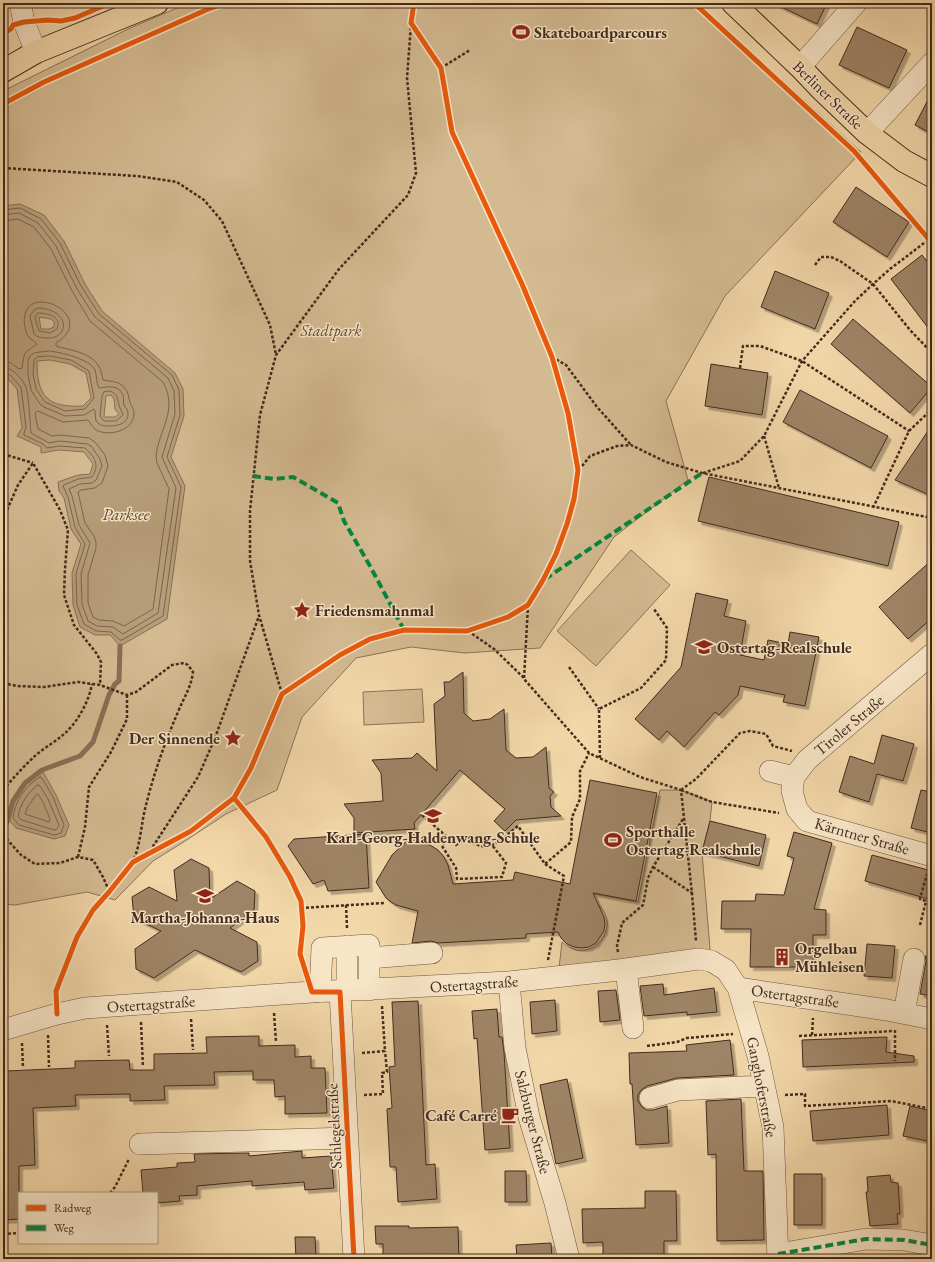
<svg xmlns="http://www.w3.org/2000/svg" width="935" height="1262" font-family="'EB Garamond',serif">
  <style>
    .green { fill: #d4ba91; stroke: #8c7257 }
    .water { fill: #b69d79; stroke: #886f54; fill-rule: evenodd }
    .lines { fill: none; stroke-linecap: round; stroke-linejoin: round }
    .shore { stroke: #7c644b; stroke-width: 1 }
    .stream { stroke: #886f54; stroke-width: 5 }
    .building { fill: #9e8466; stroke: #432b1d; filter: url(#shadow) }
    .minor-casing { stroke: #6f5640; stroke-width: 22 }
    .major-casing { stroke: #432b1d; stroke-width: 24 }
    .path { stroke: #432b1d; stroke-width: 2.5; stroke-dasharray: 3 2; stroke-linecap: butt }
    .minor { stroke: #f7e5c7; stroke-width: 21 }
    .major { stroke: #f2d7a9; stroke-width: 22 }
    .quiet { stroke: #00873e; stroke-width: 4; stroke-dasharray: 8 4; stroke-linecap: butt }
    .cycleway-casing { stroke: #f7e5c7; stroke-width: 8 }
    .cycleway { stroke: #e8590c; stroke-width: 5 }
    .labels { text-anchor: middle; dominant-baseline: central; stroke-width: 3; stroke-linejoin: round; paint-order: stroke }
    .poi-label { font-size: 16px; font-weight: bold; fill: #432b1d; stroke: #f7e5c7; text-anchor: start }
    .street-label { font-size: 16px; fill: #432b1d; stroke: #f7e5c7 }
    .park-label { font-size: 16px; font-style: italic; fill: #604834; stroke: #f7e5c7 }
    .water-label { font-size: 17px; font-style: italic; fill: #604834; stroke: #f7e5c7 }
  </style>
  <defs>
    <filter id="shadow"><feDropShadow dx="3.5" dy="3.5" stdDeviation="0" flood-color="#0004"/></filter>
  </defs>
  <rect width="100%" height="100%" fill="#f2d7a9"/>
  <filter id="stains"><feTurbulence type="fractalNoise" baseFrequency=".005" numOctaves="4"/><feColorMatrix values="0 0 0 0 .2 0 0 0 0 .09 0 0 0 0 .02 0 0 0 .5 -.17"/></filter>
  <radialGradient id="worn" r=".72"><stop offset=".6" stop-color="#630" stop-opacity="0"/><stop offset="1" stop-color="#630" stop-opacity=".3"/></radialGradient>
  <path class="green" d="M189,3H698L861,152L725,296L666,401L688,480L614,537L540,648L465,653L411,647L356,658L302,717L277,790L226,814L182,843L153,861L115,900L87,892L15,905L3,904V91L130,28Z
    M631,550L670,585L596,666L557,631Z
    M422,689L424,722L364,725L363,692Z
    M660,790H681L712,802L710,821L702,852L711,961L558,977L562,942C592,970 628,921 592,900L595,894L638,902Z"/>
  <path class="water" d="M20,204L44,215L64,241L85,284L102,311L175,373L183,389L184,416L171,457L185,486L167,619L120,646L110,635H95L80,627L73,605L72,573L81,544L71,529L64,498L59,491L58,482L78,475L90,474L93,464L84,452L59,450L41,453V447L17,436L22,428L17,389L7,378L3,375V206ZM39,317L51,319L54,322V327L49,329H41ZM50,360L70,364L86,373L91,398L83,406C47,408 37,396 37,361ZM111,395L114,399L115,409L119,414L115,417H104L106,396Z
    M42,770L56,795L69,825L65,836L54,839L16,828L8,819C15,793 21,786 42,770Z"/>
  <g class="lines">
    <path class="shore" d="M3,210L20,208L41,219L60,243L81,286L99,314L172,375L179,390L180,415L167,457L181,487L163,616L122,640H120L111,632L96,631L84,624L77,605L76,574L85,544L75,527L68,497L63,486L64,485L78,479L92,477C100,465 95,457 85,448L59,446L47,448L43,444L24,435V433L26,427L21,387L10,375L3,372
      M3,215L19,213L38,223L56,246L77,289L95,317L168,378L174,391L175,414L162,457L176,488L158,613L123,634L113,627L97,626L88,621L82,604L81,574L90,543L79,525L72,496L69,489L80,484L92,483L96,480L102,466L100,459L91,446L87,444L60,441L49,443L31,433C30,423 29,393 25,385C21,377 12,368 3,367
      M3,221L18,219L34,227L51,249L72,291L90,321L163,382C179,411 158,430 156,457L157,463L169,489L153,609L124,626L113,621L99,620L93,617L88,603V575L96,548V542L94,536L85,523L78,492L81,490L95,488L102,483L108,466L105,455L95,442L89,438L60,435L52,436L38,429L35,413L38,411L63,422L88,420C91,424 93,427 96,430C109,437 133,431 134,414C134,409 132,407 130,403C129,400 129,397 128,394C123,381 114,382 103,380C102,375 101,369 98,365C90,352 69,350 56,346V343C98,317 31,283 25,315C23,320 25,331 28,336C30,339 34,341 37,344C23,355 25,349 22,368L19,369L11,363L3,361
      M39,308C72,310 69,340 46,338C41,338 37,337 34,334L30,316L34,310Z
      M38,313C49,313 62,317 57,329L50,333L39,331L35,318Z
      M49,351C60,352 90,359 95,370C97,376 96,383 99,388C108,387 118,384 123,395C124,398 123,402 124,405C125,408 128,409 128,413C129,423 118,426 110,426C104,426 100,426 96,421L95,411L94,409L84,415L65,416L44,407L40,404L31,390L28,375V360L30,356L34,353Z
      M50,356L71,360L89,371L94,398L85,409L65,411L45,402L36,389L33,374L34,360L37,357Z
      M110,391C118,394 117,398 119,405C120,409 122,411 123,415L116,421H104L100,416L102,396L104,392Z
      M40,777L42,778L53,797L64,825L61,833L54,835L19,825L13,818C15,801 25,786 40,777Z
      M38,785L40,786L48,799L59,825L57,829L54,830L22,820L18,817C20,804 28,792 38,785Z
      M38,794L43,802L50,819L49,822L25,814L27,808L36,795Z"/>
    <path class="stream" d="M3,831L8,819L13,801L25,783L42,770L80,756L93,742L109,695L115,684L119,681L120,646"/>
  </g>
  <path class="building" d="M773,3H827L817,24Z
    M857,27L907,50L889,88L839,65Z
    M932,92V134L915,125Z
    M856,187L909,222L887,257L833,222Z
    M922,255L932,268V333L891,279Z
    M775,271L829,293L815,329L761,307Z
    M853,319L932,387L910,413L831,344Z
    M711,364L768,373L762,415L705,406Z
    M800,390L888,436L871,468L783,422Z
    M932,425V496L895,480Z
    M709,477L899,522L888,566L698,521Z
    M932,560V618L908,639L879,607Z
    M696,593L728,600L724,616L746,621L740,655L764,660L768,640L788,644L790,632L819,637L805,706L783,702L785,695L740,686L738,695L719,715L715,712L684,747L667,731L659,740L635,719L681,667Z
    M463,672L464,713L473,721L490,719L504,709L506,750L516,758L533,757L546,747L549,788L554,792L550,796L551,807L561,816L516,820L505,831L494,821L505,809L460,770L414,823L415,829L354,833V818L344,804L383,801L381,773L372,760L412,758L417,753L437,771L434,704L445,696L444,682H449Z
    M882,735L914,744L903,781L877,774L869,802L839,792L850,756L874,764Z
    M590,780L657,793L636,901L593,893L604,917L605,924L604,931L596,943L589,947L582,948L574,947L567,944L561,938L558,932L526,934V938L438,943L431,941L412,943L418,911L396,905L391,902L386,898L376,882L392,855L415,833L416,841L430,845L438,850L444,857L448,865L453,884L513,880L515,872L570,884Z
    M921,790L932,792V833L911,828Z
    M710,821L766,835L759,866L702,852Z
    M794,832L832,843L814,909L826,910V935H813V967H750L751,929H721L722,901H755L756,894L784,895L794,858L787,856Z
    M366,834L369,888L328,891L324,880L313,884L288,846L294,839Z
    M872,855L932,871V900L865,881Z
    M191,859L209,868L210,899L237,881L255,891L254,910L230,928L257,942L258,961L241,972L195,950L154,978L136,969L135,949L161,931L134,918L132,897L149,887L177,901L174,870Z
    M867,944L895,946L892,978L864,976Z
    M925,956L932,957V996L920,994L926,961Z
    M663,984L664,995L714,988L717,1012L687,1015V1012L644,1016L640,986Z
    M616,990L620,1020L600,1022L598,991Z
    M555,1000L557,1031L532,1034L530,1002Z
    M418,1001L426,1165L435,1164L437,1199L398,1202L396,1167H390L387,1109L392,1108L389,1067L395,1066L392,1002Z
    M497,1009L499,1037H502L504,1052L510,1148L485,1150L477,1038L474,1039L472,1011Z
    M259,1036V1046L295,1045V1057L311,1056V1068H325L327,1113L285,1114V1096L275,1097L274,1080H253V1071L214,1072L215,1085L164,1086L165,1100L130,1101V1094L75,1095L76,1106L33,1108L35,1165L19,1166V1219L3,1220V1110H7L6,1071L75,1068V1061L129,1060L130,1070H154V1054L207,1053L206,1037Z
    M887,1037L886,1052L914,1056V1062L803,1067L802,1040Z
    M730,1040L734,1075L677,1078L647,1086L641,1090L638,1095V1101L642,1107L647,1110H653L667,1106L669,1143L636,1145L632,1084H630L629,1053L687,1051L686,1045Z
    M567,1079L583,1158L556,1164L540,1085Z
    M741,1099L744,1171H763L764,1240L717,1241L716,1154L708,1155L706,1101Z
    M887,1105L889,1135L813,1141L810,1111Z
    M910,1106L932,1111V1142L903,1136Z
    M302,1151V1158L331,1156L334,1188L305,1190L304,1182L252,1186V1181L197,1186V1195L179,1196L180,1201L157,1203V1193H143L141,1170L177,1167V1163L195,1162L194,1154L249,1153V1156Z
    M505,1171H526L527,1202H505Z
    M794,1174H822V1225H794Z
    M890,1175L891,1182L898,1183L900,1214H897L898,1224L870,1226L866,1192H868L867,1177Z
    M645,1191H676L677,1241H664V1259H603V1242L583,1243L582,1209L645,1208Z
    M375,1226H409V1228L458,1227L459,1259H383V1244H376Z
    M295,1237H315L316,1258L296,1259Z
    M551,1243L552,1259H517L516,1245Z"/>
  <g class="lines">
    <g class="minor-casing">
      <path id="minor" d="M20,3L24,22L36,52
        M800,67L856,3
        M867,133L932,63
        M932,654L807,760L794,777L792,791L797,809L807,821L932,856
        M770,771L794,777
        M369,958L432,953
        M626,969L633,1028
        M509,982L515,1048L529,1117L555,1203L569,1259
        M738,988L758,1056L773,1127L778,1259
        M347,991V946
        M320,992L322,948L369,945V990
        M340,992L354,1259
        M904,1013L914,959
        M3,1030L57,1014L85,1008L312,992L509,982L619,970L698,959L711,961L726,970L738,988L887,1010L932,1019
        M650,1098L678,1090L764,1086
        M140,1144L348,1138
        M778,1254L866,1239L904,1240L932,1245"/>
    </g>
    <g class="major-casing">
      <path id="major" d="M733,3L800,67L820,88L867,133L904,161L932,176
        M3,71L36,52L157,3"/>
    </g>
    <path class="path" d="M441,68L470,50
      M3,168L137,176L177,182L204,200L222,221L270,325L276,355
      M815,265L821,257H831L840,261L873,284L910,330L932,353
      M552,357L566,365L597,407L631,445
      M740,368L743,346H760L802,361L909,431
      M764,436L779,488
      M3,454L33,463
      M579,470L590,456L617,446L631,445L666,462L702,473L932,518
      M703,473L740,461L764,436L802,361L855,301L873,284L890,269L932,237
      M873,508L909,431L932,409
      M3,519L18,485L33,463L60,510L68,530L65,569L64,595L74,625L97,654L101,662L100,685
      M528,605L524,679L589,753L640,777L681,790L692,894L696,941
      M468,631L494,649L524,678
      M569,667L599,709
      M3,683L17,686L44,687L78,682L100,685L127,695L136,692L172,665L184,663L188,665L193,672C191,688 184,697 178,712C165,742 154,773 146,805C141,823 141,844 133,861
      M282,694L259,615L250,561V511L260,415L276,355L339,269L408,195L416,173L407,78L411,24
      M600,758L599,709L641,688L666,660L667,628L654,609
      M3,790C14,777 25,765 37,754C46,747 56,741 64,734C78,722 89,701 92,684
      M681,790L696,779L740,733L750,731L766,734L773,746L792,751
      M681,790L712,802L779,813
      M234,798L266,837L290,877L301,901L303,926L300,954L302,960
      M422,815L456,845L465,838C489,856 499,841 518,826L545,864L571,842L572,817L580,799V771L589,753
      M3,835L21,855L35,864L60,863L78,857L93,860L103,877L109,891
      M448,838L442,846L456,868L457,879L502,877L506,863L492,845
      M150,851L198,777L215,738L259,616
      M78,857L85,827L89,787L111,752L127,719V695
      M545,864L564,876L548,960
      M653,867L692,893
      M346,905L347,928
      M301,908L384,903
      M920,925L926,901L920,899L927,874
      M618,952L617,946L622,923L643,905L648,878L653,867L683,819
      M57,995L56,991L77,937L93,910L109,892L133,862L191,831L234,798L251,768L282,694L340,655L370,639L404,630L467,631L508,617L528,605L543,580L556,554L567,524L574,499L578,470L568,413L552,357L522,284L452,132L441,68L411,23L414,3
      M274,1013L276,1042
      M191,1019L193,1050
      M141,1022L143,1067
      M107,1025L109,1056
      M895,1030V1061
      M48,1035L49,1067
      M812,1035L813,1018
      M799,1036L894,1031
      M22,1043L23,1068
      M647,1046L677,1042L687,1038L733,1034
      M362,1053L385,1051L382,1006
      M364,1095L383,1094L382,1073L387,1072L385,1051
      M785,1095L805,1094V1106L891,1101L932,1109
      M110,1193L115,1187L129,1159
      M3,1234L19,1233"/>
    <use href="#minor" class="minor"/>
    <use href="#major" class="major"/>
    <path class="quiet" d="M253,476L274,479L293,477L338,503L344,521L370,566L404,630
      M545,579L702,473
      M778,1254L866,1239L904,1240L932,1245"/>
    <g class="cycleway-casing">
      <path id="cycleway" d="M694,3L854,151L932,243
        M3,34L11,29L13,25L24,22L48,20L61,21L75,18L110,3
        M3,104L44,82L206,10L225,3
        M234,798L266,837L290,877L301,901L303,926L300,954L312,992H340L354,1259
        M57,1014L56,991L77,937L93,910L109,892L133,862L191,831L234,798L251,768L282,694L340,655L370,639L404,630L467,631L508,617L528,605L543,580L556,554L567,524L574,499L578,470L568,413L552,357L522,284L452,132L441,68L411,23L414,3"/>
    </g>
    <use href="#cycleway" class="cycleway"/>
  </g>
  <defs>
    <g id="stadium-bare" transform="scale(1.38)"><path d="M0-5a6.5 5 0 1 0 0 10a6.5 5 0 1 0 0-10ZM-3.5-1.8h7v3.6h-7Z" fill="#8f2418" stroke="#f7e5c7" stroke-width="2.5" paint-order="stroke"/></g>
    <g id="sight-bare" transform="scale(1.38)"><path d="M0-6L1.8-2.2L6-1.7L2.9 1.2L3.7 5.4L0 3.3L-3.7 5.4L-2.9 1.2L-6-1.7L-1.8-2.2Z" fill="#8f2418" stroke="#f7e5c7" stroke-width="2.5" paint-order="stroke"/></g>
    <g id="school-bare" transform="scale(1.38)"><path d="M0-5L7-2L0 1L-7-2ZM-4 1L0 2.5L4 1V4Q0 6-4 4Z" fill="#8f2418" stroke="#f7e5c7" stroke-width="2.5" paint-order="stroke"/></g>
    <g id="building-bare" transform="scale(1.38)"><path d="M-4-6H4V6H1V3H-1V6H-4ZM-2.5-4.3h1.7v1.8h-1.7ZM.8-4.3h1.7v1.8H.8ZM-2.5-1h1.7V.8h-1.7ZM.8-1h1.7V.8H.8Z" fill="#8f2418" stroke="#f7e5c7" stroke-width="2.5" paint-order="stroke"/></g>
    <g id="cafe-bare" transform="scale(1.38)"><path d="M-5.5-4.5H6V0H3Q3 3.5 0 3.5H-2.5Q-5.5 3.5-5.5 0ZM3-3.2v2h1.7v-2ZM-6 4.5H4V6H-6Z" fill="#8f2418" stroke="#f7e5c7" stroke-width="2.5" paint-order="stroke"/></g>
  </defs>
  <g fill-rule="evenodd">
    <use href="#stadium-bare" x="521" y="32"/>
    <use href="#sight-bare" x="302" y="610"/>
    <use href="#school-bare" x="704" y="647"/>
    <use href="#sight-bare" x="233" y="738"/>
    <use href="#school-bare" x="433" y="816"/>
    <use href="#stadium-bare" x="613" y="840"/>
    <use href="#school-bare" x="205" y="896"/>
    <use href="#building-bare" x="782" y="957"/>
    <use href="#cafe-bare" x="510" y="1115"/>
  </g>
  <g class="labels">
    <g class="poi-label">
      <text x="534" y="32">Skateboardparcours</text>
      <text x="315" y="610">Friedensmahnmal</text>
      <text x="717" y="647">Ostertag-Realschule</text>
      <text x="220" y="738" text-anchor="end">Der Sinnende</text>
      <text x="626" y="831">Sporthalle<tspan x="626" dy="18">Ostertag-Realschule</tspan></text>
      <text x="433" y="837" text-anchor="middle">Karl-Georg-Haldenwang-Schule</text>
      <text x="205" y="917" text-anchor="middle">Martha-Johanna-Haus</text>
      <text x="795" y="948">Orgelbau<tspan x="795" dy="18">Mühleisen</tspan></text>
      <text x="497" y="1115" text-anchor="end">Café Carré</text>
    </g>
    <g class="street-label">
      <text transform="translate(828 95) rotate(44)">Berliner Straße</text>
      <text transform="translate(849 725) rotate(-40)">Tiroler Straße</text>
      <text transform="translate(862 836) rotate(16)">Kärntner Straße</text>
      <text transform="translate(474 984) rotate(-4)">Ostertagstraße</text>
      <text transform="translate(795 996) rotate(8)">Ostertagstraße</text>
      <text transform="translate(151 1004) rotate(-4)">Ostertagstraße</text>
      <text transform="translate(762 1087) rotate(79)">Ganghoferstraße</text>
      <text transform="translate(533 1122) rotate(76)">Salzburger Straße</text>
      <text transform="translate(334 1126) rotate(-93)">Schlegelstraße</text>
    </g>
    <g class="park-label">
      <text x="331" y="330">Stadtpark</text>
    </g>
    <g class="water-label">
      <text x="126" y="514">Parksee</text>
    </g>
  </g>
  <rect width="935" height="1262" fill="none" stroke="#f2d7a9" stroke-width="16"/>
  <rect x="4" y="4" width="927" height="1254" fill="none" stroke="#432b1d" stroke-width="2"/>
  <rect x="8" y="8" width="919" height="1246" fill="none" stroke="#432b1d"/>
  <rect x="18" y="1192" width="140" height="52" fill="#f7e5c7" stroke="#af9b83"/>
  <rect x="26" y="1205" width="20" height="6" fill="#e8590c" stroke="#af9b83"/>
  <text x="54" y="1212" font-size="12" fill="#432b1d">Radweg</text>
  <rect x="26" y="1225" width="20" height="6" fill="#00873e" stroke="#af9b83"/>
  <text x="54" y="1232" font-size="12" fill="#432b1d">Weg</text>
  <rect width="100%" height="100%" filter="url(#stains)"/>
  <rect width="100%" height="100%" fill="url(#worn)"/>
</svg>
